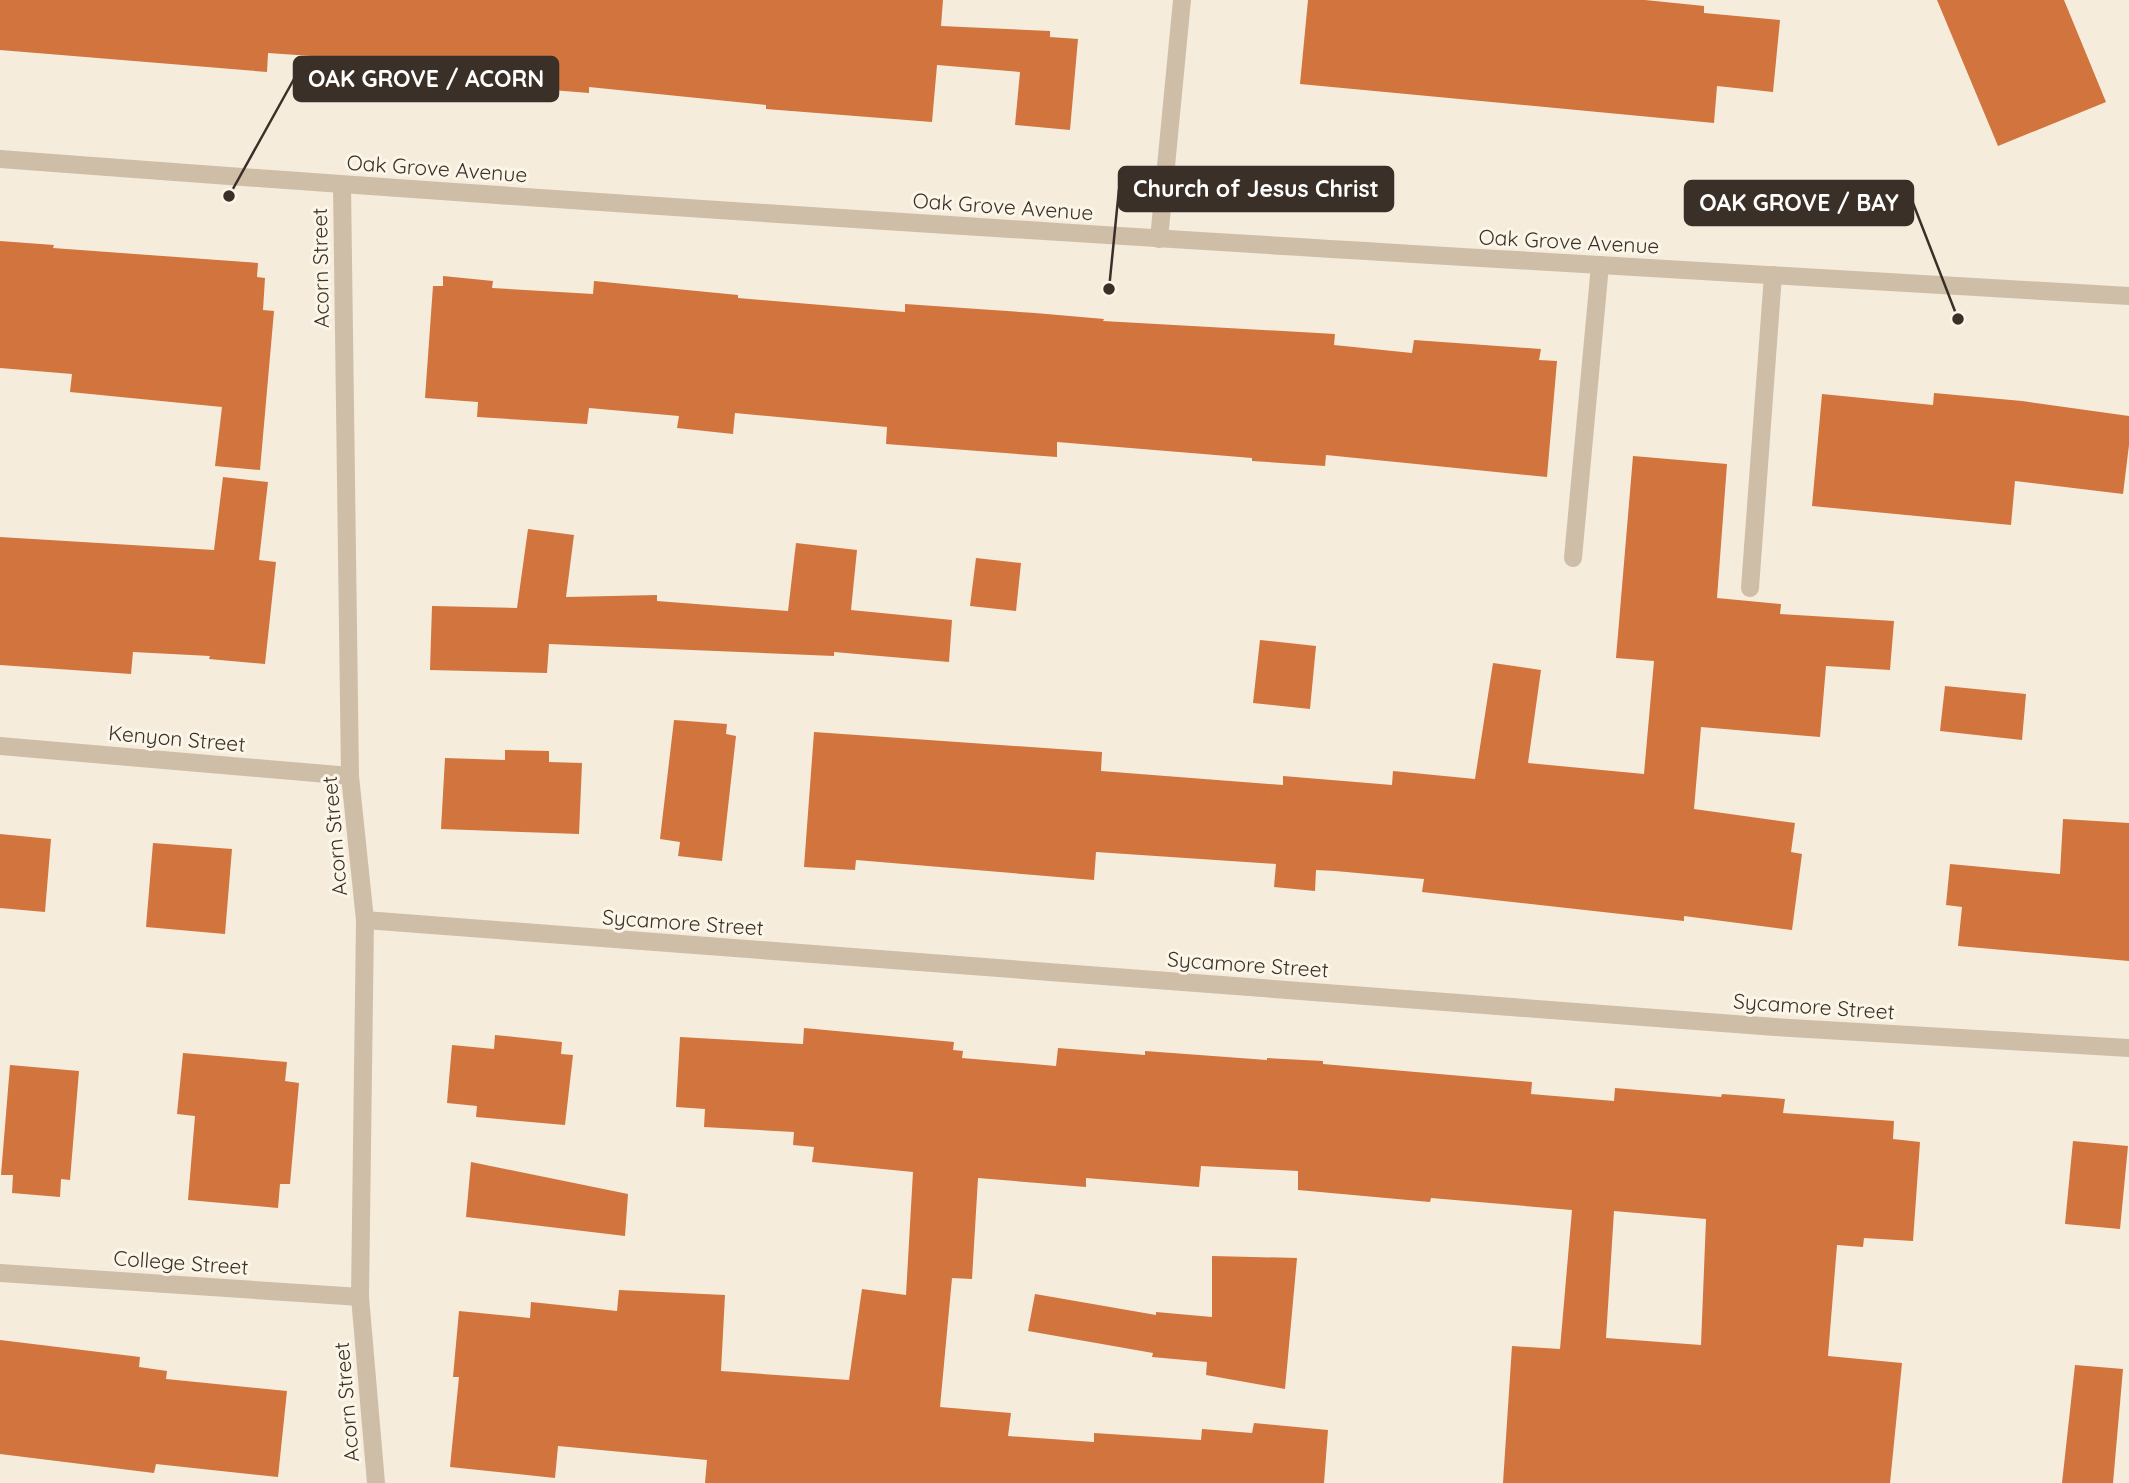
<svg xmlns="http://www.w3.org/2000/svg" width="2129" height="1483" font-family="Quicksand,sans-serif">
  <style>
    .building { fill: #d2743d; fill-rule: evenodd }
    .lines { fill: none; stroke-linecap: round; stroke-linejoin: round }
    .lane { stroke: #cebea7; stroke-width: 18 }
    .street { stroke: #cebea7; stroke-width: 18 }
    .labels { text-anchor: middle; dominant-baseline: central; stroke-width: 6; stroke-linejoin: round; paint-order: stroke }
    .street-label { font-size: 21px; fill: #3a3028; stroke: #fcf6e9 }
    .leader { fill: none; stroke: #3a3028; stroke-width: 2.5 }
    .callout-dot { fill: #3a3028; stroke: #fcf6e9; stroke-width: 2.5 }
    .callout { fill: #3a3028; stroke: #3a3028; stroke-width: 2.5 }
    .callout-label { font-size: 23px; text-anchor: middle; font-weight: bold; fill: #fff }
  </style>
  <rect width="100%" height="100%" fill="#f5ecdc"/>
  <path class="building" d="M0,0H943L941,26L1050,31V37L1078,39L1070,130L1015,125L1020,72L937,65L932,122L766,109V105L589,87V93L356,74V59L268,53L267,72L0,50Z
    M1308,0H1645L1704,6V13L1780,20L1773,92L1717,86L1714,123L1300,84Z
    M1937,0H2064L2106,102L1998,146Z
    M0,241L54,245L53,248L258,263L257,277L265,278L263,310L274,311L260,470L215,466L222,407L70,392L72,374L0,368Z
    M443,276L493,281L492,288L593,294L594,281L738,295V298L905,312V304L1035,313L1104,319L1103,321L1335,334L1334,345L1412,353L1414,340L1541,349L1539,360L1557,361L1547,477L1326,455L1325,466L1252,461V458L1057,442V457L886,444L887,427L735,413L733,434L677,428L679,416L589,408L587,424L477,417L478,402L425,398L433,286H443Z
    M1934,393L2022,401L2129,416V445L2123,494L2015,481L2011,525L1812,506L1822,394L1933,405Z
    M1633,456L1727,464L1717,598L1781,604L1780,614L1894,621L1890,670L1826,666L1820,737L1701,727L1694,809L1795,823L1791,852L1802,854L1792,930L1684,916V921L1422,892L1424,879L1335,871L1316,870L1315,891L1274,887L1276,864L1096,852L1094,880L856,860L855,870L804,867L814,732L1102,752L1101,771L1283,785V776L1392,785L1393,771L1475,779L1493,663L1541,670L1528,763L1644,774L1654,661L1616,658Z
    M223,477L268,482L259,560L276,562L265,664L209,659L210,656L133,652L131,674L0,665V537L214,550Z
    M528,529L574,535L566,597L657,595V601L788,611L796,543L857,550L851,610L952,620L949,662L834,652V656L549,644L547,673L430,670L432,606L517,608Z
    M976,558L1021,563L1016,611L970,606Z
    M1260,640L1316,646L1310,709L1253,703Z
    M1945,686L2026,694L2022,740L1940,731Z
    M674,720L727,724L726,734L736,736L722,861L678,856L680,842L660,839Z
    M505,750L549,751V762L582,763L579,834L441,829L445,758L505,760Z
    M2063,819L2129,823V961L1958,946L1962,907L1946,905L1950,864L2060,874Z
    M0,834L51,839L45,912L0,908Z
    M153,843L232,849L225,934L146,927Z
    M804,1028L954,1042L953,1050L963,1051L962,1058L1056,1066L1058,1048L1145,1055V1051L1267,1060V1058L1323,1061V1064L1532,1082L1531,1094L1614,1101L1615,1088L1721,1097L1722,1094L1785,1099L1783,1113L1894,1121L1893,1139L1920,1142L1913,1241L1864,1238L1863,1247L1837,1245L1828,1356L1902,1363L1890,1483H1503L1512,1346L1560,1349L1572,1210L1431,1198L1430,1202L1298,1190V1171L1201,1166L1199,1187L1086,1178V1187L978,1178L972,1279L952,1278L940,1407L1011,1413L1008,1436L1094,1442V1433L1201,1440L1202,1429L1252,1433L1254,1423L1328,1430L1324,1483H705L707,1460L558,1446L555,1478L450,1467L459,1377H453L459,1311L530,1318L531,1302L617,1311L619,1290L725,1295L721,1371L849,1380L862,1289L906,1295L913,1172L812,1162L814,1147L793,1145L794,1132L704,1127L705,1109L676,1107L680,1037L803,1044ZM1614,1211L1706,1219L1701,1345L1606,1338Z
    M495,1035L562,1042L561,1054L573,1055L565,1125L476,1117L477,1106L447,1103L452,1045L494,1049Z
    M183,1053L287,1062L285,1081L299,1083L290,1184H280L278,1208L188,1200L195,1116L177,1114Z
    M10,1065L79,1071L70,1180L61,1179L60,1197L12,1193L13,1175H1Z
    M2073,1141L2128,1146L2120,1229L2065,1224Z
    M471,1162L628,1194L625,1236L466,1217Z
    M1212,1256L1297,1258L1285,1389L1206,1375L1207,1362L1152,1357L1153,1353L1028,1331L1035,1294L1156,1315V1312L1212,1317Z
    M0,1340L140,1357L139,1367L167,1371L166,1379L287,1391L278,1477L156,1464L154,1473L0,1454Z
    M2075,1365L2123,1369L2113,1483H2062Z"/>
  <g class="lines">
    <path class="lane" d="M1159,239L1182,0
      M1573,558L1600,265
      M1750,588L1773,275"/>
    <path class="street" d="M0,159C709,213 1419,255 2129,296
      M342,185L350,776L365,920L360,1297L376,1483
      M0,746L350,776
      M365,920L1775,1027L2129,1048
      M0,1273L360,1297"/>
  </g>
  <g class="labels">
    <g class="street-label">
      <text transform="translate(437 168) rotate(4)">Oak Grove Avenue</text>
      <text transform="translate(1003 206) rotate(4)">Oak Grove Avenue</text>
      <text transform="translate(1569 241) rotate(3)">Oak Grove Avenue</text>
      <text transform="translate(320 268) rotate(-91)">Acorn Street</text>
      <text transform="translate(177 738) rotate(5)">Kenyon Street</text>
      <text transform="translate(334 836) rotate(-95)">Acorn Street</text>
      <text transform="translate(683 922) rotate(4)">Sycamore Street</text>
      <text transform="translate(1248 964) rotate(4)">Sycamore Street</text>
      <text transform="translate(1814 1006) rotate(4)">Sycamore Street</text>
      <text transform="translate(181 1262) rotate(4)">College Street</text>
      <text transform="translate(346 1402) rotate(-95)">Acorn Street</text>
    </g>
  </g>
  <path class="leader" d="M229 196L294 79M1109 289L1119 189M1958 319L1913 203"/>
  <g class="callout-dot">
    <circle cx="229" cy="196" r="7"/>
    <circle cx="1109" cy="289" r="7"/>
    <circle cx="1958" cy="319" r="7"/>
  </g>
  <g class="callout">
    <rect x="294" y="57" width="264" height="44" rx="7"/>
    <rect x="1119" y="167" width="274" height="44" rx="7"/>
    <rect x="1685" y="181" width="228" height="44" rx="7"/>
  </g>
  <g class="callout-label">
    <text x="426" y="87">OAK GROVE / ACORN</text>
    <text x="1256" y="197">Church of Jesus Christ</text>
    <text x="1799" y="211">OAK GROVE / BAY</text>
  </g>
</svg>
